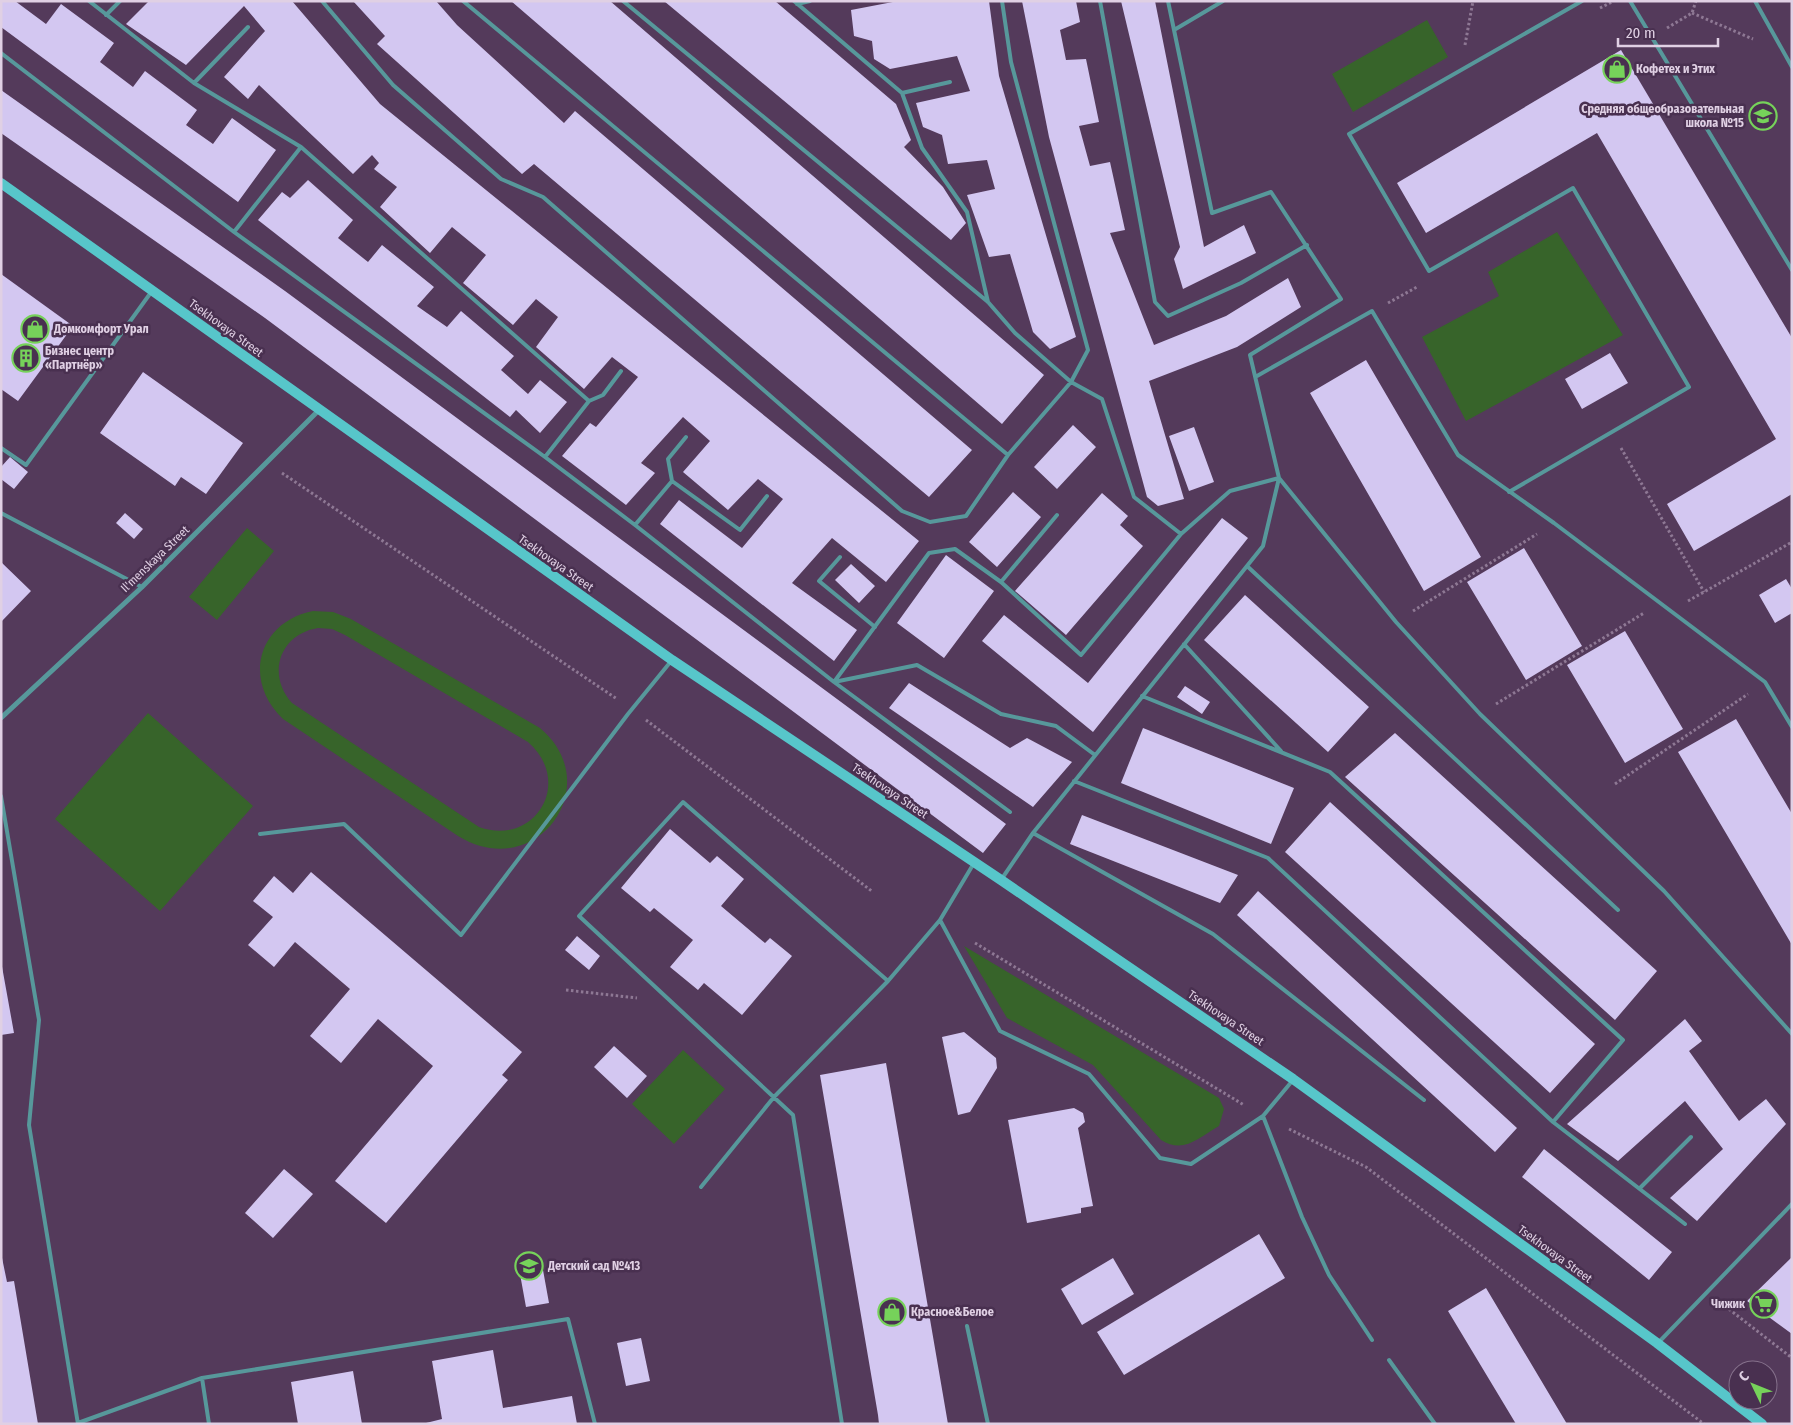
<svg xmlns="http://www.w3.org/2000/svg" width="1793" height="1425" font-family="'Fira Sans Condensed',sans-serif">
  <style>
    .green { fill: #37642a; fill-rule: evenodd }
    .building { fill: #d3c7f1 }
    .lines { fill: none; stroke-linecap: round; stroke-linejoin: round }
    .path { stroke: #8e7894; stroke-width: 3; stroke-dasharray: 2.5 2.5; stroke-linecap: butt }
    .service { stroke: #57989b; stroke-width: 4 }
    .minor { stroke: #57989b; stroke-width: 5 }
    .secondary { stroke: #57c6ca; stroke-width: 10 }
    .labels { text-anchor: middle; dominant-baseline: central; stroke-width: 5; stroke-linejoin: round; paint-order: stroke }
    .poi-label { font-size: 12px; font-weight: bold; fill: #e0d0e4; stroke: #493050; text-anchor: start }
    .street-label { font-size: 12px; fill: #e0d0e4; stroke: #493050 }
  </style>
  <rect width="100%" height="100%" fill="#543a5b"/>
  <path class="green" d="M1427,20L1448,57L1353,112L1332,74Z
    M1557,232L1623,335L1466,421L1422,337L1499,296L1488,272Z
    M247,528L274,551L217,620L189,597Z
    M313,611L333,612L351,619L540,728C608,785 536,884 458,836L283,719C242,680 258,622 313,611ZM318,628L332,629L345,635L528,742C574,782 535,847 479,827L292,703C266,674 280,634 318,628Z
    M148,713L253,806L160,911L55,819Z
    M964,946L1219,1098L1224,1109L1219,1126C1198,1138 1184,1154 1161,1140L1093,1065L1007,1018Z
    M683,1050L725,1089L674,1144L632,1104Z"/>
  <path class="building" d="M1,1H15L46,24L61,4L114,43L100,62L133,87L145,71L197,110L186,125L213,144L232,118L276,150L238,202L1,27Z
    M149,1H292L380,104L919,541L886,582L832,538L792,583L857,630L834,661L660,524L679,500L742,548L783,499L758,479L728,510L683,472L710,441L683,417L641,463L655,473L626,505L562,456L590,423L596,427L638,377L612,357L584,389L536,347L558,317L536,299L513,325L463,283L486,255L452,227L430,253L380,207L397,187L374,169L379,163L372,155L353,174L259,85L248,99L224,77L265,31L244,6L186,65L126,24Z
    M353,1H436L457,25L564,123L575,111L972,450L929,497L534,164L522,174L377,44L385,36Z
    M511,1H610L1044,375L1002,424Z
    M664,1H775L896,104L911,140L904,147L943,187L966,223L951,240Z
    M898,1H989L999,76L1076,337L1050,349L1033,332L1010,254L989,257L967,195L995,189L987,160L948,164L942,135L923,127L916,103L970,91L957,56L890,69L874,59L872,41L854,36L851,10Z
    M1022,1H1076L1080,22L1060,30L1066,60L1086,59L1099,122L1079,126L1090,166L1110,162L1125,230L1110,233L1154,345L1226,316L1288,278L1301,307L1237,347L1149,381L1184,499L1158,506L1147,497L1049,137Z
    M1121,1H1155L1204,247L1244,225L1256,253L1183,289L1174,259L1180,247Z
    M1621,50L1792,338V494L1694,551L1667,504L1776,439L1597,133L1426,233L1397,183Z
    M1,90L285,291L1006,824L983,853L265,318L1,133Z
    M308,180L353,220L338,238L368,262L382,245L434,287L417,306L447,327L461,311L514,356L501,370L528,394L540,380L567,402L540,433L516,410L510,417L258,220L282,192L290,198Z
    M1,274L73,326L18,401L1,389Z
    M1610,353L1628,383L1582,409L1565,379Z
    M1366,360L1481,557L1424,591L1310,393Z
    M143,372L243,443L206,494L181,477L175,486L100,433Z
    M1073,425L1096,447L1057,489L1034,467Z
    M1194,427L1214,482L1189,491L1169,436Z
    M10,457L28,472L14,489L1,479V467Z
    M1013,492L1041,517L997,567L969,542Z
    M1102,493L1128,516L1120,525L1143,546L1066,635L1015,591Z
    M125,513L143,529L134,539L116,523Z
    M1222,518L1248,538L1093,732L982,641L1004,615L1088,683Z
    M1524,548L1582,646L1526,680L1467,582Z
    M946,555L994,591L944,658L897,623Z
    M1,562L31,591L1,622Z
    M851,564L875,586L859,603L835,580Z
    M1786,579L1792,589V613L1775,623L1759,595Z
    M1245,595L1369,707L1328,752L1204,640Z
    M1625,631L1683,729L1625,763L1567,665Z
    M909,683L1010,748L1027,738L1072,762L1033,807L889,708Z
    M1185,686L1210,702L1202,714L1177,697Z
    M1736,719L1792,814V945L1678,752Z
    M1143,728L1294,788L1271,844L1121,783Z
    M1395,733L1657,971L1615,1020L1345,777Z
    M1330,802L1595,1044L1550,1093L1285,852Z
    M1082,815L1238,875L1220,903L1070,844Z
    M670,829L710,863L717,856L744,879L721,906L765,943L770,938L792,956L742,1015L704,983L698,990L670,967L693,940L654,908L650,912L621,888Z
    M311,872L522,1052L502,1075L508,1080L386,1223L335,1181L433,1066L378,1019L341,1063L310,1036L350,989L295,942L274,967L248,945L273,917L253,901L274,876L293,893Z
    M1258,891L1517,1128L1495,1152L1237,915Z
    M577,936L600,956L589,970L565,950Z
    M1,961L14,1033L1,1035Z
    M1685,1019L1702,1041L1689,1051L1739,1121L1766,1099L1786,1124L1697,1221L1670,1198L1723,1149L1685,1101L1618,1161L1567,1124Z
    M964,1032L996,1058L997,1068L970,1112L958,1115L942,1037Z
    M614,1046L647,1076L627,1098L594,1067Z
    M886,1063L948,1424H879L878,1415L820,1075Z
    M1074,1108L1083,1113L1085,1122L1078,1128L1093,1206L1081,1208V1213L1027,1223L1008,1120Z
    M1544,1149L1672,1252L1649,1280L1522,1177Z
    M284,1169L313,1194L273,1238L245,1213Z
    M1259,1234L1285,1278L1124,1375L1097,1332Z
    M1,1253L7,1282L14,1281L38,1424H1Z
    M1792,1257V1334L1747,1301Z
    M1113,1258L1134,1294L1082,1325L1061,1289Z
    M541,1259L549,1303L526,1307L518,1263Z
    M1486,1288L1567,1424H1516L1448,1311Z
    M641,1338L650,1381L626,1386L617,1343Z
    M493,1350L503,1408L572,1396L577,1424H422L442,1419L432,1361Z
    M353,1371L362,1424H298L291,1382Z"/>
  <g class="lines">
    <path class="path" d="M1600,8L1612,2
      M1692,13L1753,39
      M1667,28L1692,13L1696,1
      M1465,45L1473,1
      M1388,303L1417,287
      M1621,448L1704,592
      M282,473L617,699
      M1688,601L1792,542
      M1413,611L1537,534
      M1496,704L1644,613
      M646,720L873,892
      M1615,784L1748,694
      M975,943L1244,1105
      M566,990L637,998
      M1289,1129L1366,1167L1704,1424
      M1721,1303L1792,1358"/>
    <path class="service" d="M89,1L194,83L301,147L589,401L545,457
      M322,1L393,85L501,179L543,197L902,511L930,522L966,516L1008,455L1071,382L1088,350L1011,62L1002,1
      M463,1L1008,455
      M623,1L988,302L1015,333L1071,382L1102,399L1134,497L1181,534
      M794,1L902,93L922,148L967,212L988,302
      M1100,1L1155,302L1168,316L1241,283L1307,245
      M1168,1L1212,213L1271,192L1341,299L1250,355L1279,478L1396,622L1480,714L1664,891L1792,1034
      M1630,1L1792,270
      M1755,1L1792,67
      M797,4L810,1
      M106,15L120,1
      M1174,30L1223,1
      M1,53L234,232L545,457L635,525L834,682L1010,812
      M194,83L248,27
      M902,93L950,82
      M234,232L301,147
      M1257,376L1372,311L1458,455L1554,523L1765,682L1792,727
      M589,401L603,395L621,371
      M1,448L26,465L152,291
      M672,481L668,459L686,437
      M1509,492L1689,387L1573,188L1429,271L1349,134L1582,1
      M1,513L142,587
      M635,525L672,481L740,530L767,496
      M840,557L819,581L875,627
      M1247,566L1618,910
      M1001,582L1057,515
      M1184,644L1281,751
      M1142,696L1330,772L1623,1040L1553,1122
      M1074,781L1268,858L1553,1122L1685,1224
      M1,796L39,1020L29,1125L78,1424
      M1033,833L1213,934L1424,1100
      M260,834L344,824L461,935L628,714L672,660
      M1001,880L1033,833L1263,546L1279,478L1230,491L1181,534L1081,655L1001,582L955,549L929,553L834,682L917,665L1001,714L1056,726L1095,755
      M940,920L1000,1031L1089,1074L1160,1158L1191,1164L1263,1116L1293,1080
      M1263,1116L1302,1217L1329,1275L1372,1340
      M701,1187L774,1097L888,981L940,920L974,863
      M1640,1188L1691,1137
      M967,1326L988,1424
      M1659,1342L1792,1204
      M1389,1360L1435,1424
      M202,1378L209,1424
      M78,1423L202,1378L568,1319L595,1424
      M842,1424L793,1115L579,916L683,802L888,981"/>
    <path class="minor" d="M1,718L142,587L319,410"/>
    <path class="secondary" d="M1,183L672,660L1001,880L1293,1079L1657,1343L1762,1424"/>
  </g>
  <defs>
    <g id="shop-ring" transform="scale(1.4375)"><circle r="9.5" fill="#493050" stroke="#76d25a" stroke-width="1.5"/><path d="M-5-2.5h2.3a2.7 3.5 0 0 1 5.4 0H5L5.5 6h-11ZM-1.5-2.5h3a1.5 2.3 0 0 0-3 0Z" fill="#76d25a"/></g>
    <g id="school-ring" transform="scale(1.4375)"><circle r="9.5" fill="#493050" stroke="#76d25a" stroke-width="1.5"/><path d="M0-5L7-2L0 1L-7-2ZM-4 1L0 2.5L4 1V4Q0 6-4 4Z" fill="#76d25a"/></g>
    <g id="building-ring" transform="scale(1.4375)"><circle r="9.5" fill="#493050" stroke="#76d25a" stroke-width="1.5"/><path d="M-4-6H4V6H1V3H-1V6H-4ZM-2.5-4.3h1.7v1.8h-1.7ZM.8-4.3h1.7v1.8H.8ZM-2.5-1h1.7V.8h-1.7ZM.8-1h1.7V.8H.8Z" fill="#76d25a"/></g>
    <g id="supermarket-ring" transform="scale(1.4375)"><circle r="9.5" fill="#493050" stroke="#76d25a" stroke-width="1.5"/><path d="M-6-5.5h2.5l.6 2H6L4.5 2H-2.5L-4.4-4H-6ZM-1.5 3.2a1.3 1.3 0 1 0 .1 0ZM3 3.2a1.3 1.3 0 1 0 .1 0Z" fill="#76d25a"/></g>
  </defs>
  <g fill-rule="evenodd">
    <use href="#shop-ring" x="1617" y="69"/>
    <use href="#school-ring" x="1763" y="116"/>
    <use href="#shop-ring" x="35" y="329"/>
    <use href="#building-ring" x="26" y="358"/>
    <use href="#school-ring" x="529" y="1266"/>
    <use href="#supermarket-ring" x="1764" y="1304"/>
    <use href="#shop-ring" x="892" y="1312"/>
  </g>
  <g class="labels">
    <g class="poi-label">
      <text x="1636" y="69">Кофетех и Этих</text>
      <text x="1744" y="109" text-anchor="end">Средняя общеобразовательная<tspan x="1744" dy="14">школа №15</tspan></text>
      <text x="54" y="329">Домкомфорт Урал</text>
      <text x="45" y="351">Бизнес центр<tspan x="45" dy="14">«Партнёр»</tspan></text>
      <text x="548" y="1266">Детский сад №413</text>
      <text x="1745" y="1304" text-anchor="end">Чижик</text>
      <text x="911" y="1312">Красное&amp;Белое</text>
    </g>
    <g class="street-label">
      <text transform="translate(226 328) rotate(36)">Tsekhovaya Street</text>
      <text transform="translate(155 559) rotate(-44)">Il'menskaya Street</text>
      <text transform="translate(556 563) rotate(35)">Tsekhovaya Street</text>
      <text transform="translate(890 791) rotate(34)">Tsekhovaya Street</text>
      <text transform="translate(1226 1018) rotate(34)">Tsekhovaya Street</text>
      <text transform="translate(1555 1254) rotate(36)">Tsekhovaya Street</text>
    </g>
  </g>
  <rect width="1793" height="1425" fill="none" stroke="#e0d0e4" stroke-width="5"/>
  <g transform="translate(1753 1385) rotate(313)"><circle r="24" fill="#493050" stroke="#85708b"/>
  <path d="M0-4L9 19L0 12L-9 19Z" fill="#76d25a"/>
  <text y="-8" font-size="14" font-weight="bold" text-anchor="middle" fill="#e0d0e4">С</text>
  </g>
  <path d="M1618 38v8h100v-8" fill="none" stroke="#e0d0e4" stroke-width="2.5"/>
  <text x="1626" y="38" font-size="15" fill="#e0d0e4" stroke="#493050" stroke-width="4" paint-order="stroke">20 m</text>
</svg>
